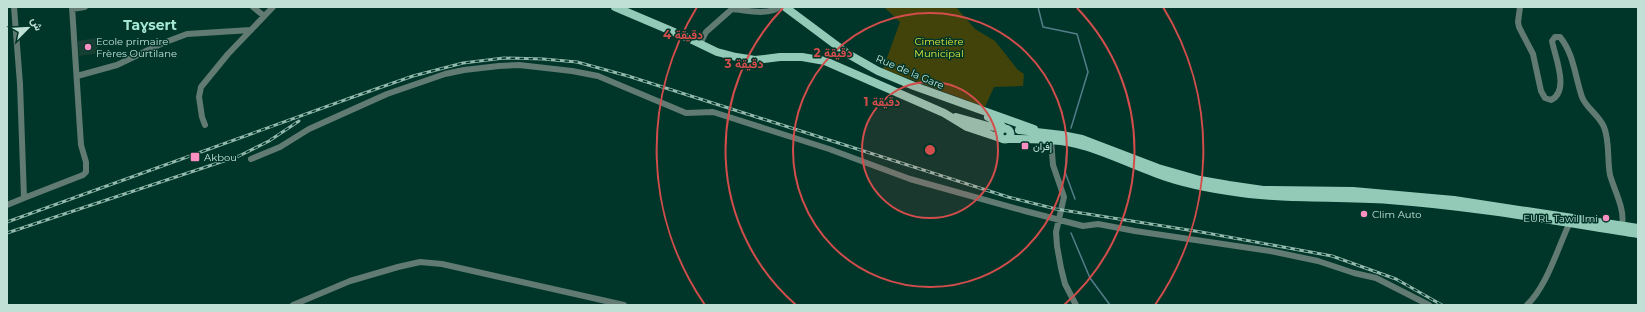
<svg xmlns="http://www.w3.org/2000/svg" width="1645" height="312" font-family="Montserrat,Vazirmatn,sans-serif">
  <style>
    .built { fill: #174034 }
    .green { fill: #41430b }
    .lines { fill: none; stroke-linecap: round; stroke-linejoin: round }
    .stream { stroke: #547d89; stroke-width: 1.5 }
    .minor { stroke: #617b72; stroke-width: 6 }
    .major { stroke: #92cab7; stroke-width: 8 }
    .rail-casing { stroke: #93b9ad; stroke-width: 3 }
    .rail { stroke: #003629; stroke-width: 1.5; stroke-dasharray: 4.5; stroke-linecap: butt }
    .ring { fill: none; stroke: #d24d4b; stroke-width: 2 }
    .poi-dot { fill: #fc8fc2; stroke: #003629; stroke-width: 1.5 }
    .labels { text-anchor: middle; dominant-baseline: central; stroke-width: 3; stroke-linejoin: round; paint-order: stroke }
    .poi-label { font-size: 10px; fill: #c0e0d5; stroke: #003629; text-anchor: start }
    .park-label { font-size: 10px; fill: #e0e63b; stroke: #003629 }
    .street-label { font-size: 10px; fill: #c0e0d5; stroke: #003629 }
    .district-label { font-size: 14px; font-weight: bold; fill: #a5e8d2; stroke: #003629 }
    .centre { fill: #d24d4b; stroke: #003629; stroke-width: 2 }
    .ring-label { font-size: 12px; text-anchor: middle; font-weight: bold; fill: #d24d4b; stroke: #003629; stroke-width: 3; stroke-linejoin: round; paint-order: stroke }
  </style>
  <rect width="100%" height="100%" fill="#003629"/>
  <path class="built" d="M96,38L99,53L79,56L78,41Z"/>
  <path class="green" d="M885,7H956L975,29L995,41L1018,70L1024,74L1023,86L994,87L985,107L883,69L900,22L885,8Z"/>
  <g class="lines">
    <path class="stream" d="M1038,7L1043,27L1077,34L1088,72L1071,128
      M1067,149L1065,172L1075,199
      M1071,233L1090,278L1110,305"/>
    <path class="minor" d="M14,7L20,84L24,198L83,175L86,172V162L81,145L72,7
      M253,7L264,16
      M1520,7L1518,22L1519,27L1533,54L1541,91L1545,98L1551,100C1570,91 1555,57 1552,41L1555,37H1560C1574,54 1575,77 1582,97C1586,108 1599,115 1604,127C1610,142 1607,160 1610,175C1615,192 1625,209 1622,225
      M72,9L85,7
      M700,44L706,32L732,9C746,10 768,16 779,7
      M77,76L117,65L163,43L187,34L251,30
      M205,125L202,117L199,97L201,87L228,54L273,7
      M1051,140L1053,165L1064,197L1056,232L1057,246L1061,268L1065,284L1076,305
      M251,159L280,147L309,129L387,94L445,74L464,70L499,66L519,65L572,71L598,76L686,113L713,112L829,149L910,179L1025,211L1083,226L1098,224L1135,231L1270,251L1318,261L1354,273L1376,278L1429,305
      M7,205L24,198
      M293,305L350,281L398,267L420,262L442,264L624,305
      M1527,305C1548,285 1558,246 1571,220"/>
    <path class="major" d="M615,7L688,38L717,52L736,57L755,60L780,57H802L825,61L944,113L967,127L1003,139
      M785,7L848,54L878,71L914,86L1034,129
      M956,117L988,126L1004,128
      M988,117L996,121L1004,128
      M999.5 134a5.5 5.5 0 1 1 11 0a5.5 5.5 0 1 1-11 0Z
      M1019,130L1062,135L1082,139L1158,168L1200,180L1229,185L1263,190L1353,191L1454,200L1638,228
      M1006,139C1030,139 1054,139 1077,144C1102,150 1126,162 1150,171C1174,181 1201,187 1228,191C1281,200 1335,196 1389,200C1472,206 1555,221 1638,234"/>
    <g class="rail-casing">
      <path id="rail" d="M7,222L353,97L413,76L463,63L504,58L543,59L577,62L628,76L1008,197L1056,209L1201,232L1332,256L1396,279L1442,305
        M7,233L239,156L269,141L299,121"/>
    </g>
    <use href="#rail" class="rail"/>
  </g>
  <circle cx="930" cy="150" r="68" fill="#d24d4b" fill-opacity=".12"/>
  <g class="ring">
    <circle cx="930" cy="150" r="68"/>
    <circle cx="930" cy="150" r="137"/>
    <path d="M796 305A205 205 0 0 1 783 8M1077 8A205 205 0 0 1 1064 305"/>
    <path d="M705 305A273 273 0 0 1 697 7M1163 7A273 273 0 0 1 1155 305"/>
  </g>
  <g class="poi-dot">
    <circle cx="88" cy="47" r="4"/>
    <rect x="1021" y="142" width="8" height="8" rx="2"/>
    <rect x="190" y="152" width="10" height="10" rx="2"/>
    <circle cx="1364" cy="214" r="4"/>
    <circle cx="1606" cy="218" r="4"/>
  </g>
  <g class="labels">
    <g class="poi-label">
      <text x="96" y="41">Ecole primaire<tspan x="96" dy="12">Frères Ourtilane</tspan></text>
      <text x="1033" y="146">إفران</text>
      <text x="204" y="157">Akbou</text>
      <text x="1372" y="214">Clim Auto</text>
      <text x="1598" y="218" text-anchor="end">EURL Tawil Imi</text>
    </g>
    <g class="park-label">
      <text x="939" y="41">Cimetière<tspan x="939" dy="12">Municipal</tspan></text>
    </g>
    <g class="street-label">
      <text transform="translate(910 72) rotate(23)">Rue de la Gare</text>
    </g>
    <g class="district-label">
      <text x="150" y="25">Taɣsert</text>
    </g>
  </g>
  <circle cx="930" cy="150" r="6" class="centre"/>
  <g class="ring-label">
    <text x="683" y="39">4 دقيقة</text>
    <text x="833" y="57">2 دقيقة</text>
    <text x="744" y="68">3 دقيقة</text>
    <text x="882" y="106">1 دقيقة</text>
  </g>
  <rect width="1645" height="312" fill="none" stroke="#c0e0d5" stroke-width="16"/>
  <g transform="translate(28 28) rotate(66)" stroke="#003629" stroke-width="3" paint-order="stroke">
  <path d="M0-3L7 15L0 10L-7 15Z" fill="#c0e0d5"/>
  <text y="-6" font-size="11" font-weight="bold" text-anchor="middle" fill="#c0e0d5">ش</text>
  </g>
</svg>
